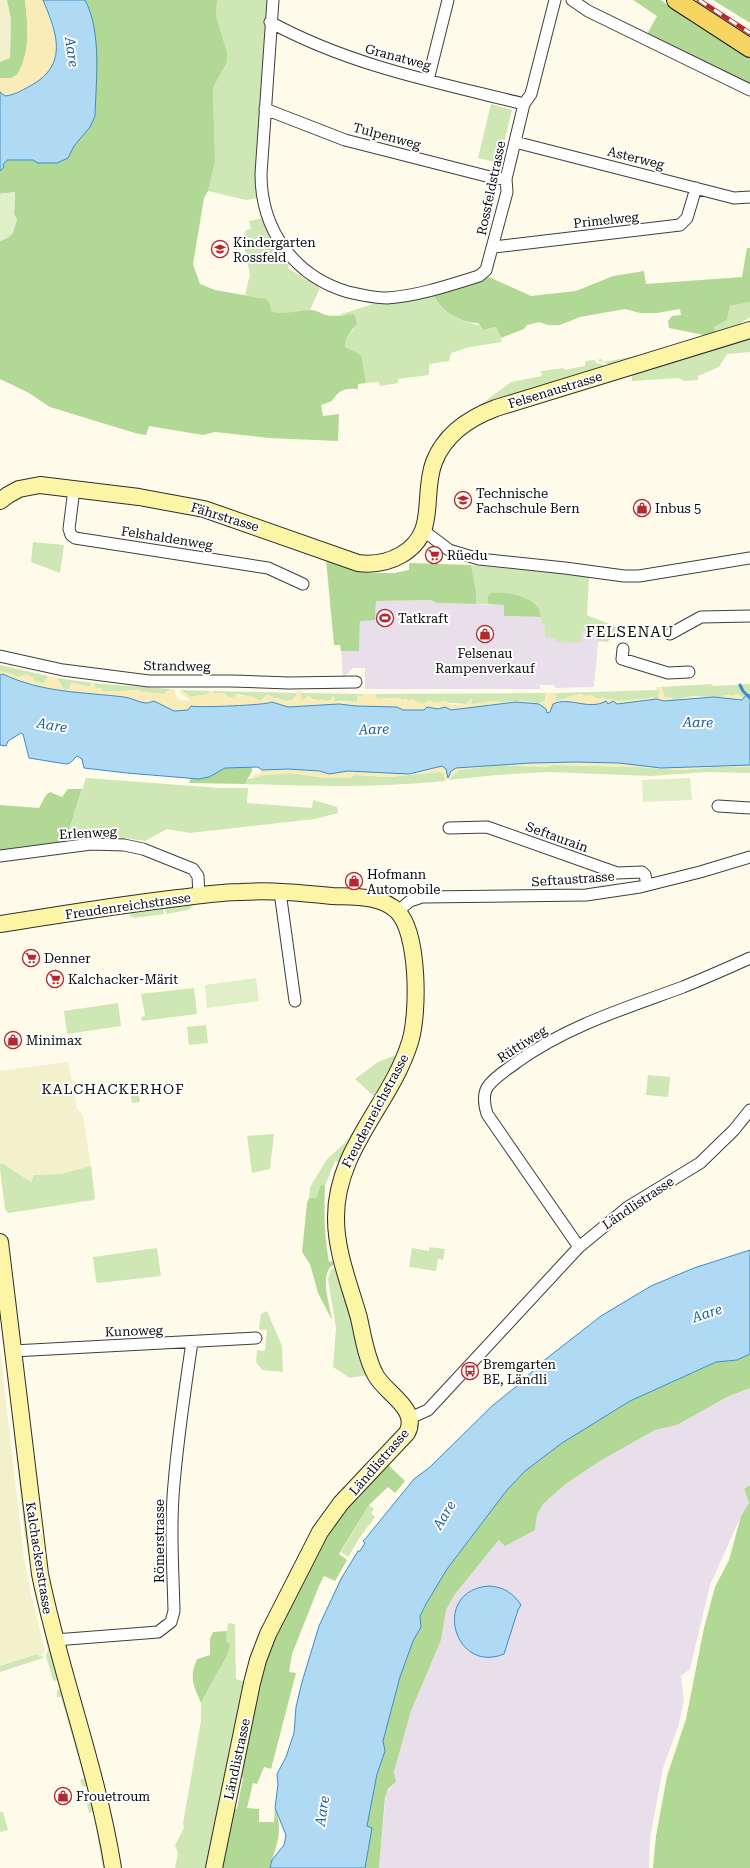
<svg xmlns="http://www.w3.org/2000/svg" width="750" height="1868" font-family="'Roboto Serif',serif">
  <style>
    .industrial { fill: #e9dfea }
    .farmland { fill: #f3f1cb }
    .green { fill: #cee7b5 }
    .forest { fill: #b2d895 }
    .sand { fill: #f9ecb8 }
    .pitch { fill: #e0efc7 }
    .water { fill: #b0daf4; stroke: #398dca }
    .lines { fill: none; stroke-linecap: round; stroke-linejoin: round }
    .stream { stroke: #398dca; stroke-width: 3 }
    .street-casing { stroke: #3e3e3e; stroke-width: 13 }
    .secondary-casing { stroke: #2d2d2d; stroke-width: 18 }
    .primary-casing { stroke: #1c1c1c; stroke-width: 20 }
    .street { stroke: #fff; stroke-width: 11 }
    .secondary { stroke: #fdf5a6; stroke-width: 16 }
    .primary { stroke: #f6d563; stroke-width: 18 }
    .rail-casing { stroke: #b8272b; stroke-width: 4.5 }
    .rail { stroke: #fff; stroke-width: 3; stroke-dasharray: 9; stroke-linecap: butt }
    .labels { text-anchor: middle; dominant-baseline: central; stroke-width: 4; stroke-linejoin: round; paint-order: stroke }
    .street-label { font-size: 13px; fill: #0b0b0b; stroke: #fff }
    .poi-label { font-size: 13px; fill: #0b0b0b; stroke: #fff; text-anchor: start }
    .water-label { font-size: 14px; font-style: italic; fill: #185e99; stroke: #fff }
    .neighbourhood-label { font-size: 14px; letter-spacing: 1px; fill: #0b0b0b; stroke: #fff }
    .quarter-label { font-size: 15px; letter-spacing: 1px; fill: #0b0b0b; stroke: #fff }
  </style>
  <rect width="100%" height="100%" fill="#fffbea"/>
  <path class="industrial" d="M431,600L437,603L504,605L505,616L541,617V624L545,625L553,638L557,640L581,631L599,633L594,687L555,688L554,685H540V689H365V668H353L343,678L341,651L359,650L360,620H375L376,601Z
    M750,1388V1485L744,1489L749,1503L741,1516L710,1585L690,1669L681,1676L684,1700L678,1727L663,1768L650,1839L649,1868H379L386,1793L396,1782L394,1772L411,1711L441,1640L446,1610L455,1594L500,1539L535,1530L537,1515L543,1504L567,1483L600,1461L655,1430L677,1425L727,1397Z"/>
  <path class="farmland" d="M0,0H7L11,19L10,58L0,62Z
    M68,1062L77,1109L83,1115L91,1166L61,1174L34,1175L31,1182L2,1163L0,1164V1071Z
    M0,1349L24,1558L32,1598L45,1650L42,1656L38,1658L36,1654L0,1666Z"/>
  <path class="green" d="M217,0H269L258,198L246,200L208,191L215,162L213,88L227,62V52L216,16Z
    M491,104L512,110L499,163L478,158Z
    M263,218L272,238L270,240L289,264L288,268L320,288L310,310C298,313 283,316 271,311C269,297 258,298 245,295L250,274L243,241L246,230L251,229L249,221Z
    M433,293C436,306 452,317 464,321C474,325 478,323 487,330L496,327L502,342L470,347L451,353L449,361L429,364V375L398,379V383L380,386L379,382L366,383L362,357L358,353L345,347L346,339L354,329V315H339L376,303Z
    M750,302V317L738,325L716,335L714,327L727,320L730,306Z
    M750,337V352L727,354L719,367L698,376V380L685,381L678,378L632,381V374Z
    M660,351L615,367L597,360L601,359L604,362Z
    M594,360L597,363L613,368L468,414L511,382L542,376L541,371L564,368V370L585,366L586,361Z
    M33,542L64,545L60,573L31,562Z
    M471,565L589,576L587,615L617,627L608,642L598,641L599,633L582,631L580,643L559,642L553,638L545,637V625L541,624V613L488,596V604H476V591Z
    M0,665L48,676L44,683H38L23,675L20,677L0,671Z
    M57,678L93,683L88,687L72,683L69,689L64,690Z
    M94,683L103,684L171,689L163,694L141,692L139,690L103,692L101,688L95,689Z
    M712,684L713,686L750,684V695L744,698L737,694L732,696L726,695L720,698L693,696L672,700L665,697L661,687Z
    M181,690L209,691V694L190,697Z
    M659,690L660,693L659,698C644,699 603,706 591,695L585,696L582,694L556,701L555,693Z
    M214,691L297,693C295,702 285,703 278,698L275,699L267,695L260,701L253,697L236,694L234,697H228L224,693L214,694Z
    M301,693L363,694L362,697L357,696V702C350,702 341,700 335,702L332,699C324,704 315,701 308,696L303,701L300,697Z
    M546,693L545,701C539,705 532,702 524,701C506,701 489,704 472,704L471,702L472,699H471L466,704L439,702L421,704L412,699L410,701L387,698L377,699L375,694Z
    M498,765L546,767L552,765L638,767L682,770L712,767H750V773L707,772L650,776L548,772L497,775L448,780L459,770Z
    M440,772L444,774L445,781C379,788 312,786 245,784L248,779L264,775L291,773L326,778H349L355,775L388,777Z
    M86,778L220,788H248L247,803L312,808L313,800L337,807L338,813L315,819L190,833L167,829L145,841L126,838L124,841L65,843Z
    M208,900L209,903L195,904L188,910L166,914L165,908L187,906V902Z
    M163,905L164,914L134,918L130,916V909Z
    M194,988L197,1014L142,1021L141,1017L145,1016L141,994Z
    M118,1003L121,1026L67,1034L64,1011Z
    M206,1025L208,1043L189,1045L187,1027Z
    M401,1053L376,1098L355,1079L378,1062Z
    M648,1075L670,1077L668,1097L646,1095Z
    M137,1082L140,1102L132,1103L129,1084Z
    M364,1114L341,1163L335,1161L325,1186L321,1184L316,1198H309L310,1187L327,1159L346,1142Z
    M274,1134L270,1169L252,1173L247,1136Z
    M2,1163L31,1182L34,1175L61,1174L91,1166L95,1198L93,1200L8,1213L5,1209L0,1169V1164Z
    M429,1247L445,1249L443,1260L438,1259L436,1271L409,1267L412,1248L429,1251Z
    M157,1248L161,1276L98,1283L96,1281L93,1257Z
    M335,1267L338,1268L368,1375L350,1378L333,1367L336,1328L328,1279L331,1270Z
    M267,1311L282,1346L283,1372L262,1370L256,1362L257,1350L265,1351L267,1330L259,1329L261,1314Z
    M7,1369H10L45,1619L41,1621L25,1536Z
    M369,1505L374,1509L371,1513L375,1517L360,1537L348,1557L341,1552Z
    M228,1623L235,1624L236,1679L245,1682L207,1868H175L178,1854L175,1845L184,1828L183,1823L201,1721V1703L218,1672L226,1641Z
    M47,1625L58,1679L56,1681L53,1680L46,1656L48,1650L43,1626Z
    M37,1654L38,1657L42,1656L43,1658L0,1672V1666Z
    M57,1690H61L88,1786L85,1787L82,1786L80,1780L84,1778L61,1697H57Z
    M87,1797H91L108,1868H103L93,1812L89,1813L86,1799Z
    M0,1812H3L8,1830L0,1832Z"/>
  <path class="forest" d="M7,0H25C28,25 31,52 17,75L11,78H0V62L10,58L11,19Z
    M85,0H217L216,16L227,52V62L213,88L215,162L208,191L204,198L193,264L200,284L215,290L266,299L270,304L271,311C282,316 299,310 311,310C316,310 320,313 326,315C335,317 345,315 354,314L357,323L346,339L345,347L358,353L362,357L366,383L358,384V389C344,388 339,390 332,401L321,405L323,416L339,414L338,441L269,438L215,432L203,435L149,426L146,435L135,433L50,407L29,393L0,379V241L9,237L17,220L14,214L15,192L0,194V171L4,167L3,165L7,160H33L38,163H57L68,158L74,146L90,127L95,116L96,95L88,6Z
    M633,0H661L694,24L750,58V85L647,34L657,16Z
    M713,0H750V23Z
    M747,248H750V302L730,306L727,320L714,327L716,335L709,336L669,328L668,321L672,316L681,315L680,309L657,313H640L625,309L580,317L560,325H548L539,322L527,325L524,329L501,338L496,327L484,330L478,323C461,323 438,310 433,293L489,277L531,296L576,291L613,276L644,271L646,284L742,277Z
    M326,559L367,573H394L409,570V564L411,563L471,565L476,591V604L437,603L431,600L376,601L375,620L360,621L359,651H341L340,645H334Z
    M491,593C507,591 541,597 541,617L504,616V605L488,604V596Z
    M252,767V771L245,784L189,783L191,778L199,779L225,768Z
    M68,789H82L65,843L0,852V805L39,808L46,795L50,792L62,797Z
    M321,1184L325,1186C324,1212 324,1236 329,1262L337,1260L338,1263C316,1268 330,1304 332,1320L318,1293L310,1264L302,1252L307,1203L309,1198H316Z
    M750,1354V1388L727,1397L677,1425L655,1430L600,1461L567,1483L543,1504L537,1515L535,1530L505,1546L499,1540L455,1594L446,1610L441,1640L411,1711L394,1772L396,1782L388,1789L385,1798L379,1868H365L372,1828L367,1826L371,1800L384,1748L383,1741L400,1677L413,1641L421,1627L420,1616L426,1604L447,1569L507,1490L525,1471L562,1443L630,1401L716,1362L737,1360Z
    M386,1463L405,1481L395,1493L388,1487L369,1505L339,1554L347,1560L335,1581L324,1576L319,1586L292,1654L289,1672L296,1673L271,1769L264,1767L257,1784L253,1783L247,1808L259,1809V1822H274L275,1808C284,1833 276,1844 270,1868H219L231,1808L237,1809L243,1778L238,1776L261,1665L323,1535Z
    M750,1485V1868H653L656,1836L667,1776L686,1719L704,1628L715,1587L729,1560L741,1516L749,1503L744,1489Z
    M227,1631L226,1641L230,1645L227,1655L201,1703C193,1684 189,1678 197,1659L210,1655V1639L213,1632Z"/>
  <path class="sand" d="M25,0H50C53,19 64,50 51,68C45,77 36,81 32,91L0,99V78H11L17,75C31,52 28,25 25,0Z
    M0,671L20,677L27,674L34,678V681L44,683L48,676L57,678L64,690L69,689L71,683L78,684L79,686L84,685L88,687L94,683L95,689L101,688L103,692C116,689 127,693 139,690L142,692L163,694L171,689L175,690L176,696L179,700L191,701L180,693L179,690L190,697L209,694V691H214V694L224,693L227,697H234L236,694L239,696H252L260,701L267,695L272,696L275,699L278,698C284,703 291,702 296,697L297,691H302L300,697L303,701L308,696L315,701L324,699L326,702L331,701L332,696L335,697V702H357V696L361,697L363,694H375L377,699L400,698L401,701L405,698L410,701L412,699L423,704L430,700L433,702L445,701C450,706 459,705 466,704L471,699H472L471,702L472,704L494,701L509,703L521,700L541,704L545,701L546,693H555L556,701L566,699L568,696L572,697V694L580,696L581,694L585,696L591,695L596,699L603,697L606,699H614L615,701L649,698L650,696L653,698H659L658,694L660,691L656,690V687H661L665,697H671L673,700L688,698L690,696C699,699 717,700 726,695L732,696L737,694L744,698L747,694L750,695V701L549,714L462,710L195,719L0,683Z
    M750,760V767H712L683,770L638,767L552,765L546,767L498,765L459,770L445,781L444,774L440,772L388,777L355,775L349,778H326L291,773L264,775L252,779V776L261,773L262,768L454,763Z"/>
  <path class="pitch" d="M15,192L14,214L17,220L13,233L9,237L0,241V194Z
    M690,778L692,800L643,802L642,780Z
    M256,978L259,1001L207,1008L205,985Z"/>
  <path class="water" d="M43,0H85C102,32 96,80 95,116L90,127L74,146L68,158L57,163H38L33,160H7L3,165L4,167L0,171V92L5,96C14,95 21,91 30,86C69,65 57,33 43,0Z
    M3,674C42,693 83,692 124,697C132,698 138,702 145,703C148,703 151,702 154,701L174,711L188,710L191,706C198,708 268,705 272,702L288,707L339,704L356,706L397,707L403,710H424L427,707L438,709L445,707L451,710L516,702L539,704L546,709L547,713L550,712L553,704C569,696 589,711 606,701L608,704L613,701L617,704L657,699L664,701L714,697L742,700L747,694L750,695V765L661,768L619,763L576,762L530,763L456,768L451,771L448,778L446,769L442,766L409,774L348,771L329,774L320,771L288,769L262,770L258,767L225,768L209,777L199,779L127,773L84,768L82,759L77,756L70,763L66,764L29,758L23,734L21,733L8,741L6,746L0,745V675Z
    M750,1250V1354L737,1360L716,1362L630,1401L562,1443L525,1471L507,1490L447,1569L426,1604L420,1616L421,1627L413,1641L400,1677L383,1741L385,1751L377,1774L367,1826L372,1828L365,1868H270L272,1860L284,1845L286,1835L275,1808L278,1784L277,1774L286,1757L294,1733L296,1707L302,1682L319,1626L341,1579L358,1551H360L365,1543L363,1541L366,1538L414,1479L430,1467L492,1406L518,1385L542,1362L601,1316L651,1286L694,1268Z
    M489,1586C504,1587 513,1593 521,1605L518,1610L504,1654C453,1675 431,1590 489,1586Z"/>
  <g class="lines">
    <path class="stream" d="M740,685L743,691L750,698"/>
    <g class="street-casing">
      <path id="street" d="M273,0L261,174C261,230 294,276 348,292C361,295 374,298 387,298C418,296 450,285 479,276L486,270L507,192L506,179L524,104L531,94L555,0
        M572,0L588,11L750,90
        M270,22C351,66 436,82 524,104
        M428,80L448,0
        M265,109L345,140L494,178L506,179
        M515,142L734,198L750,197
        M494,247L680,225L687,218L696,188
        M74,489L69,529L71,535L75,538L268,568L303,584
        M424,531L449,550L479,559L565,568L624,576H639L750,558
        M670,634L701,617L750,616
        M623,649L622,659L668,673L689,672
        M0,656L63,670L149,681H232L289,683L356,682
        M718,806L750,808
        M449,828L487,827L617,873L642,872L645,875L647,885
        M0,856L91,844L124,845L143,849L193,869L198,876L199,896
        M280,892L295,1001
        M398,911L410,901L422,897L586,895L640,887L700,872L750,857
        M579,1247L487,1114C484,1104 482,1093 489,1085C496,1076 508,1069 517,1062C567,1026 626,1008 683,987C705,978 728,968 750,958
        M13,1351L256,1338
        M410,1418L428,1410L579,1247L628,1207L700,1163L734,1130L750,1110
        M55,1640L158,1632L171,1622L174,1611C173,1569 170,1526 174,1484C178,1436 185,1389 192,1342"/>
    </g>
    <g class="secondary-casing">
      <path id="secondary" d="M0,501L8,495L19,489L40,485L139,497L204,509L358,563C374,565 387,563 401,555C439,533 421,497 434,462C445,434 469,418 496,408L750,330
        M0,924C59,915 118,905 178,898C198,896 219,892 240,892C271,890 302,893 332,896C353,897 381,895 397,911C419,932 419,1014 410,1042C391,1104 335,1150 336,1219C336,1252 350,1286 359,1318C363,1336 366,1357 375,1374C384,1393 420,1408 407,1433L341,1503L320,1532L268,1634L258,1660L252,1683L214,1868
        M0,1242L40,1574C60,1673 97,1768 113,1868"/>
    </g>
    <g class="primary-casing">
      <path id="primary" d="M676,0L750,48"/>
    </g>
    <use href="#street" class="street"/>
    <use href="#secondary" class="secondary"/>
    <use href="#primary" class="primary"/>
    <g class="rail-casing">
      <path id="rail" d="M699,0L750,33"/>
    </g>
    <use href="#rail" class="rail"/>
  </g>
  <defs>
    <g id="school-ring" transform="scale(0.9)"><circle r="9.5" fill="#fff" stroke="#b8272b" stroke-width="1.5"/><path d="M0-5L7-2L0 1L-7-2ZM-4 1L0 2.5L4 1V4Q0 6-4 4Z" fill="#b8272b"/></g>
    <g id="university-ring" transform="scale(0.9)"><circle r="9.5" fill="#fff" stroke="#b8272b" stroke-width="1.5"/><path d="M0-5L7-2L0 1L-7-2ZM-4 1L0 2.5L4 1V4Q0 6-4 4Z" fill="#b8272b"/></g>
    <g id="shop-ring" transform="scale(0.9)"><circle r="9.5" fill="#fff" stroke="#b8272b" stroke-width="1.5"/><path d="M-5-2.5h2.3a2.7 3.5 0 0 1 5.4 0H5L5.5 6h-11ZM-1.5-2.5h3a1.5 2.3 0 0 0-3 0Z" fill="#b8272b"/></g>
    <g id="supermarket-ring" transform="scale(0.9)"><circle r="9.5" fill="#fff" stroke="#b8272b" stroke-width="1.5"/><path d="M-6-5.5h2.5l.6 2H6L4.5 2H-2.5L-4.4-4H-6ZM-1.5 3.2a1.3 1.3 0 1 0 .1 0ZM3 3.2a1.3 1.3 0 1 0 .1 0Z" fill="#b8272b"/></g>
    <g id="stadium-ring" transform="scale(0.9)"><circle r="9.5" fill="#fff" stroke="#b8272b" stroke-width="1.5"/><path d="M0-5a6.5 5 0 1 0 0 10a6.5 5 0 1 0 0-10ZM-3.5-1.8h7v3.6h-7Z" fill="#b8272b"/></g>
    <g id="bus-ring" transform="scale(0.9)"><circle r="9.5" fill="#fff" stroke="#b8272b" stroke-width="1.5"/><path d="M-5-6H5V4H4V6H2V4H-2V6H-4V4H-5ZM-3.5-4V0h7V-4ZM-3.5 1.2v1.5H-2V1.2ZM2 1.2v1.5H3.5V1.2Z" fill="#b8272b"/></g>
  </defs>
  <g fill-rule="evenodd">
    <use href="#school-ring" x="220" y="249"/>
    <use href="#university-ring" x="463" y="500"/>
    <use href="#shop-ring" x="642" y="508"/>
    <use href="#supermarket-ring" x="434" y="555"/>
    <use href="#stadium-ring" x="385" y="618"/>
    <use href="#shop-ring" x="485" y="634"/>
    <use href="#shop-ring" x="354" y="881"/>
    <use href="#supermarket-ring" x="31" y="958"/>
    <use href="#supermarket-ring" x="55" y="979"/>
    <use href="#shop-ring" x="13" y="1040"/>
    <use href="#bus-ring" x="470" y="1371"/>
    <use href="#shop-ring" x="63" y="1796"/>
  </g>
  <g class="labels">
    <g class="street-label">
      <text transform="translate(398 57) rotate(15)">Granatweg</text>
      <text transform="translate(387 136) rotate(15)">Tulpenweg</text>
      <text transform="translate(636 158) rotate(14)">Asterweg</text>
      <text transform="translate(491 188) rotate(-78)">Rossfeldstrasse</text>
      <text transform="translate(606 220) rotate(-6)">Primelweg</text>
      <text transform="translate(555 390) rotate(-17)">Felsenaustrasse</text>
      <text transform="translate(225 517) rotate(17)">Fährstrasse</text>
      <text transform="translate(167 538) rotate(9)">Felshaldenweg</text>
      <text transform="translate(177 666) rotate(1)">Strandweg</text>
      <text transform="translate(88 833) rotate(-3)">Erlenweg</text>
      <text transform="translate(557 837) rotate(20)">Seftaurain</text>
      <text transform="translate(573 879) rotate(-4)">Seftaustrasse</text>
      <text transform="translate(128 906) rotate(-8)">Freudenreichstrasse</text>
      <text transform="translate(522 1044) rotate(-33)">Rüttiweg</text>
      <text transform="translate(375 1111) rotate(-62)">Freudenreichstrasse</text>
      <text transform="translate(638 1203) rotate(-34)">Ländlistrasse</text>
      <text transform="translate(134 1331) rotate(-2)">Kunoweg</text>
      <text transform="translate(379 1462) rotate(-49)">Ländlistrasse</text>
      <text transform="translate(159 1541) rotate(-90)">Römerstrasse</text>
      <text transform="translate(39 1558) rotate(81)">Kalchackerstrasse</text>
      <text transform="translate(237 1759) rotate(-78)">Ländlistrasse</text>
    </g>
    <g class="poi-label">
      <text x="233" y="242">Kindergarten<tspan x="233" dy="15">Rossfeld</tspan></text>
      <text x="476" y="493">Technische<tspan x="476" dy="15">Fachschule Bern</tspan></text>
      <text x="655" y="508">Inbus 5</text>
      <text x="447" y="555">Rüedu</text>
      <text x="398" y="618">Tatkraft</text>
      <text x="485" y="653" text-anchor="middle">Felsenau<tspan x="485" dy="15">Rampenverkauf</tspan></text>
      <text x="367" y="874">Hofmann<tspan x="367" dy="15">Automobile</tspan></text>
      <text x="44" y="958">Denner</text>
      <text x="68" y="979">Kalchacker-Märit</text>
      <text x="26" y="1040">Minimax</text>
      <text x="483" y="1364">Bremgarten<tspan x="483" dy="15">BE, Ländli</tspan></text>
      <text x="76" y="1796">Frouetroum</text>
    </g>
    <g class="water-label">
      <text transform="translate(72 52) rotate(82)">Aare</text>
      <text transform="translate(698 722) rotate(1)">Aare</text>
      <text transform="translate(52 725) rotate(10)">Aare</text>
      <text transform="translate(374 729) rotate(-2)">Aare</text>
      <text transform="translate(707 1313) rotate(-18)">Aare</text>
      <text transform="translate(444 1515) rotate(-59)">Aare</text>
      <text transform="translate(322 1811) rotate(-81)">Aare</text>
    </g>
    <g class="neighbourhood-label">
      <text x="113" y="1089">KALCHACKERHOF</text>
    </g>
    <g class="quarter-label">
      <text x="630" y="632">FELSENAU</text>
    </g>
  </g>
</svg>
